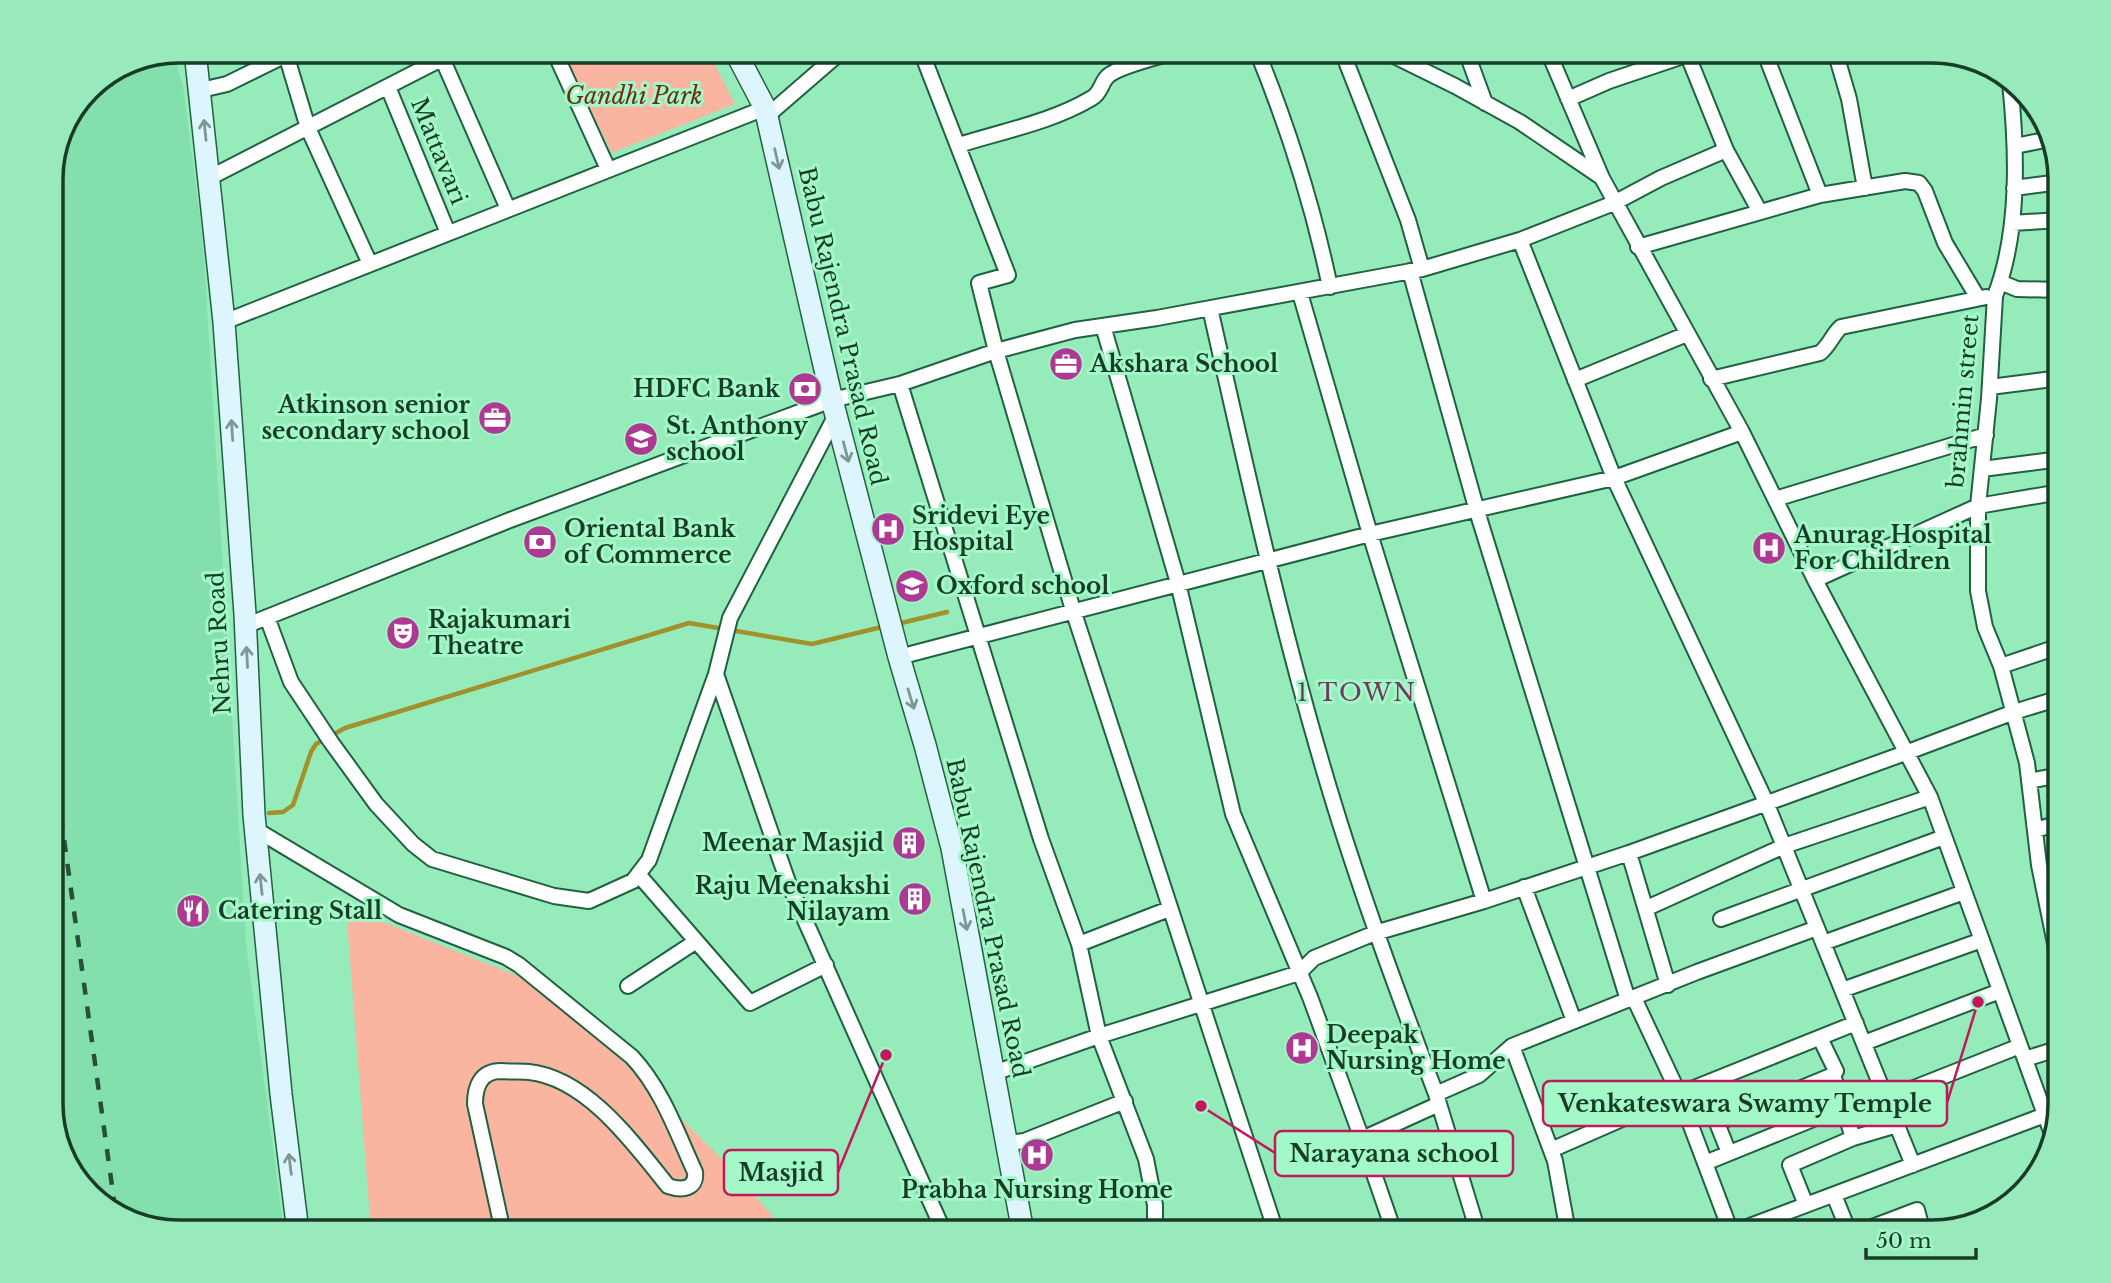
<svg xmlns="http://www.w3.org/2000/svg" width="2111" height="1283" font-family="'Libre Baskerville',serif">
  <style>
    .built { fill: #83e0ad }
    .green { fill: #f9b59f }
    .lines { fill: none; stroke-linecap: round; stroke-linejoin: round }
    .stream { stroke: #a2902a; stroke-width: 4.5 }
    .street-casing { stroke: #206141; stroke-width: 18 }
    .secondary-casing { stroke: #206141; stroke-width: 24 }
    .street { stroke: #fff; stroke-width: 14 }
    .secondary { stroke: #ddf5fc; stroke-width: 21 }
    .rail { stroke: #274f39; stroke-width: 4.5; stroke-dasharray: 12 12; stroke-linecap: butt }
    .oneway { stroke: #7b9892 }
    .labels { text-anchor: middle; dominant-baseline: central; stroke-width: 6; stroke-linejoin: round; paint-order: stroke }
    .park-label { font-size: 23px; font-style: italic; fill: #722b13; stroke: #a3f8c8 }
    .street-label { font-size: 23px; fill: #193c29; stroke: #a3f8c8 }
    .poi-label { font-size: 23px; font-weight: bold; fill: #193c29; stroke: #a3f8c8; text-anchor: start }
    .neighbourhood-label { font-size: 24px; letter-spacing: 2px; fill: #723862; stroke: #a3f8c8 }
    .rim { fill: none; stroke: #193c29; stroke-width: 3.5 }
    .leader { fill: none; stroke: #c2185b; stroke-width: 2.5 }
    .callout-dot { fill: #c2185b; stroke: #a3f8c8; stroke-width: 2.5 }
    .callout { fill: #a3f8c8; stroke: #c2185b; stroke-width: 2.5 }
    .callout-label { font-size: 24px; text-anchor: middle; font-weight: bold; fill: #193c29 }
  </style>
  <rect width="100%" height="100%" fill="#96ebbb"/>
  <path class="built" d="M173,52L183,86L203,241L246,944L284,1232H179L114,1215L68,1169L51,1112V171L89,88L130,60Z"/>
  <path class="green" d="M561,51H708L735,104L612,153Z
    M346,907L548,988L719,1156L787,1232H371Z"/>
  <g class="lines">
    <path class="stream" d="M897,624L947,612
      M269,813L283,812L293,805L311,752L316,744L345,728L689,623L812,644L886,626"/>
    <g class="street-casing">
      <path id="street" d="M285,51L308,128L370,264
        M554,51L608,169
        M921,51L1008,275L979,283L996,351L1073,610L1276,1232
        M1257,51C1288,127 1313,206 1330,287
        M1342,51L1408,220L1422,269
        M1384,51L1455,86L1520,122L1601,177
        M1466,51L1485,103
        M1548,51L1602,178L1742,432L1815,580L1930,797L2052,1134
        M1686,51L1726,150L1760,212
        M1764,51L1820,195
        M1835,51L1849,99L1865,188
        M442,58L508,209
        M2010,82C2017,150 2020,231 1995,296L1989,399L1978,506V591L1985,627L2001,666L2027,763L2039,865L2060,968
        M388,87L448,233
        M201,90L227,84L294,51
        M1568,99L1609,81L1698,51
        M767,116L842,51
        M959,145C1003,131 1052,122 1092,98C1101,93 1101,83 1107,77C1116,67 1164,55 1179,51
        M2015,146L2050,139
        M209,178L457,51
        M2014,188L2060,182
        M2012,223L2060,220
        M1520,240L1614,478L1766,802L1913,1165
        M1638,247L1820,195L1905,181L1919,183L1925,191L1945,243L1978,298
        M1410,271L1477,511L1628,1000
        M2000,282L2017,289L2060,290
        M1300,293L1370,534L1484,901
        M1210,308C1244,459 1277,609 1320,757C1353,872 1394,983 1436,1094
        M224,322L765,108
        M1103,326L1178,583L1233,814L1310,997L1362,1139
        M1711,379L1820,353C1830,345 1832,335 1841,327L1986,297
        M1575,380L1687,334
        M900,384L1041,839L1079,944L1099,1036L1146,1159L1155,1205V1232
        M1990,387L2060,378
        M1982,469L2060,459
        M1775,499L1986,435
        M1815,580L1978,506L2060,492
        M267,617L291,682L331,742L376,804L413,844L432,859L554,896L589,901L633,881L649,860L716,674L730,618L836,415
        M245,626L510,520L832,400L900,384L996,351L1075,330L1157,318L1422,269L1520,240L1614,203L1661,178L1726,150
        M899,657L1370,534L1614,478L1742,432
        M2001,666L2060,646
        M716,674L788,882L944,1232
        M2029,781L2060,775
        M255,829L399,915L506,957L519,965L632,1057C662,1089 677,1133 695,1172C697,1189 682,1191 668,1186C634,1144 587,1078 529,1072C520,1071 510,1072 501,1071C481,1071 475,1086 475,1104L503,1232
        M2035,830L2060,823
        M1629,853L1668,985
        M638,874L750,1003L826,965
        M1524,887L1574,1021
        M1647,908L1784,846L1930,797
        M1721,919L1944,837
        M1823,943L1964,892
        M1079,944L1169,909
        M628,986L695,942
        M1842,990L1982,940
        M1864,1043L2000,991
        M1512,1046L1555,1161L1568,1232
        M2025,1059L2060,1048
        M994,1073L1099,1036L1299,973L1314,958L1375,933L1484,901L1629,853L1908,752L2014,712L2060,698
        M1886,1099L2020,1046
        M1853,1138L1897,1125
        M1007,1143L1024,1141L1125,1101
        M1551,1150L1679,1094L1634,998
        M1729,1153L1717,1123L1833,1075
        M1705,1163L1843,1107
        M1834,1195L1849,1232
        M1806,1205L1790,1165L1853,1138L1833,1075L1836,1071L1820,1038
        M1394,1232L1362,1139L1439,1104
        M1478,1232L1436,1094L1479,1075L1512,1046L1697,972L1817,928
        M1731,1232L1679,1094L1856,1023
        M1734,1232L2045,1115
        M1859,1232L1917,1210L1923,1232"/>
    </g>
    <g class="secondary-casing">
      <path id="secondary" d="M195,51L224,322L245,614L254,815L281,1094L298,1232
        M735,51L765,108L832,400L899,657L925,745L952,848L1023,1232"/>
    </g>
    <use href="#street" class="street"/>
    <use href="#secondary" class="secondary"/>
    <path class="rail" d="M51,745L116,1215"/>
  </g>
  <defs><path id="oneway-shaft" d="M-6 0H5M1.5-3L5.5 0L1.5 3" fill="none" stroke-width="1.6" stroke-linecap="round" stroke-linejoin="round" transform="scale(1.75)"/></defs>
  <g class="oneway">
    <use href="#oneway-shaft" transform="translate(205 130) rotate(-96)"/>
    <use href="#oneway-shaft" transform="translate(777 159) rotate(77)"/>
    <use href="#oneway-shaft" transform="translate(232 430) rotate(-94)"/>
    <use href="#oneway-shaft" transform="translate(846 452) rotate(75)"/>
    <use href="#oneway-shaft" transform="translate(247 657) rotate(-93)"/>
    <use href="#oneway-shaft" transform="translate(911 699) rotate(73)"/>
    <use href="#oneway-shaft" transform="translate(261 884) rotate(-96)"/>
    <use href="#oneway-shaft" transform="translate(965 920) rotate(79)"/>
    <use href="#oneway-shaft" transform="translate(290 1164) rotate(-97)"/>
  </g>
  <defs>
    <g id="office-disc" transform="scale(1.75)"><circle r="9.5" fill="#ad3992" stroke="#a3f8c8"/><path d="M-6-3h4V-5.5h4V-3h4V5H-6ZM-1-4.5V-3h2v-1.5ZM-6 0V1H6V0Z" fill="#fff"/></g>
    <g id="bank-disc" transform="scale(1.75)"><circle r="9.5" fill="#ad3992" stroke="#a3f8c8"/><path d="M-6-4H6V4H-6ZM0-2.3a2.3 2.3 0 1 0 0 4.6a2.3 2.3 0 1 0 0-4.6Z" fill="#fff"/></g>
    <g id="school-disc" transform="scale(1.75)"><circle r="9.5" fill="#ad3992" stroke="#a3f8c8"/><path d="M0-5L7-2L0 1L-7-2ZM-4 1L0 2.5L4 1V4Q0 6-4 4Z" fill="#fff"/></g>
    <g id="hospital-disc" transform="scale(1.75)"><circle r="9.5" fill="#ad3992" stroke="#a3f8c8"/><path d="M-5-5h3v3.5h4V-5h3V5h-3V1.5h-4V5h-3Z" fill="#fff"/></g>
    <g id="theatre-disc" transform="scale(1.75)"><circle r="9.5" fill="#ad3992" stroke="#a3f8c8"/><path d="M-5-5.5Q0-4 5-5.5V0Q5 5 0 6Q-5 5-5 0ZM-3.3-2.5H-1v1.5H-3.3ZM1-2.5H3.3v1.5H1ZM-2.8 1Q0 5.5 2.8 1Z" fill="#fff"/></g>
    <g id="building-disc" transform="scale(1.75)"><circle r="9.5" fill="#ad3992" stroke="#a3f8c8"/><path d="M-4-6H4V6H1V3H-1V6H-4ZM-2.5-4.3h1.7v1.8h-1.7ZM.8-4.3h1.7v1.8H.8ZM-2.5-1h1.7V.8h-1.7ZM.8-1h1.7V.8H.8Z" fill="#fff"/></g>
    <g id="restaurant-disc" transform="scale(1.75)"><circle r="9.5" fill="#ad3992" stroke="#a3f8c8"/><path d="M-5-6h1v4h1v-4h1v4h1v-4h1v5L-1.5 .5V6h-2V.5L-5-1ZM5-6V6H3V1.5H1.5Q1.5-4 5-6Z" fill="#fff"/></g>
  </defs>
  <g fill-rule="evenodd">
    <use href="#office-disc" x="1066" y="364"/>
    <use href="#bank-disc" x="805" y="389"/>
    <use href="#office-disc" x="495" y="418"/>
    <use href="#school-disc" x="641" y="439"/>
    <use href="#hospital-disc" x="888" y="529"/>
    <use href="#bank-disc" x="540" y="542"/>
    <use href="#hospital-disc" x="1769" y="548"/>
    <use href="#school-disc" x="912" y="586"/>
    <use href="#theatre-disc" x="403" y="633"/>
    <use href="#building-disc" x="909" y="843"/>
    <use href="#building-disc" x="915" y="899"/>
    <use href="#restaurant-disc" x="193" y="911"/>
    <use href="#hospital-disc" x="1302" y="1048"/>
    <use href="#hospital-disc" x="1037" y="1155"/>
  </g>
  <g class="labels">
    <g class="park-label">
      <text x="634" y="96">Gandhi Park</text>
    </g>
    <g class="street-label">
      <text transform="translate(439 151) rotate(68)">Mattavari</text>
      <text transform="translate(843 326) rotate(77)">Babu Rajendra Prasad Road</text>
      <text transform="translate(1963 401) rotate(-85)">brahmin street</text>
      <text transform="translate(219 643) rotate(-93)">Nehru Road</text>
      <text transform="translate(988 918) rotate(78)">Babu Rajendra Prasad Road</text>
    </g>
    <g class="poi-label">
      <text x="1090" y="364">Akshara School</text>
      <text x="780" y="389" text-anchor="end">HDFC Bank</text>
      <text x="470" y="405" text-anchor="end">Atkinson senior<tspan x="470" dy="26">secondary school</tspan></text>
      <text x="666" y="426">St. Anthony<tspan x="666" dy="26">school</tspan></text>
      <text x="912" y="516">Sridevi Eye<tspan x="912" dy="26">Hospital</tspan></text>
      <text x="564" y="529">Oriental Bank<tspan x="564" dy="26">of Commerce</tspan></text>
      <text x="1794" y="535">Anurag Hospital<tspan x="1794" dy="26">For Children</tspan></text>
      <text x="936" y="586">Oxford school</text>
      <text x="428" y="620">Rajakumari<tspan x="428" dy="26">Theatre</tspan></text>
      <text x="884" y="843" text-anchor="end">Meenar Masjid</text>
      <text x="890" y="886" text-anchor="end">Raju Meenakshi<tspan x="890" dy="26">Nilayam</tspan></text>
      <text x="218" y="911">Catering Stall</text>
      <text x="1326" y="1035">Deepak<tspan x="1326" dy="26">Nursing Home</tspan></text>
      <text x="1037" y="1190" text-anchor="middle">Prabha Nursing Home</text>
    </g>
    <g class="neighbourhood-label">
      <text x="1357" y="692">1 TOWN</text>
    </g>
  </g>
  <path d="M0 0H2111V1283H0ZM179 63H1932A116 116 0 0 1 2048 179V1104A116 116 0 0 1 1932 1220H179A116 116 0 0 1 63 1104V179A116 116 0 0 1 179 63Z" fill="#98e9bb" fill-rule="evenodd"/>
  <path class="rim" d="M179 63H1932A116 116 0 0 1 2048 179V1104A116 116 0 0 1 1932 1220H179A116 116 0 0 1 63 1104V179A116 116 0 0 1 179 63Z"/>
  <path class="leader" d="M1978 1002L1947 1103M1201 1106L1275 1153M886 1055L838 1172"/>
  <g class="callout-dot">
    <circle cx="1978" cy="1002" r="7"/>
    <circle cx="1201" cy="1106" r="7"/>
    <circle cx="886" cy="1055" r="7"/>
  </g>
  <g class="callout">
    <rect x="1543" y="1081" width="404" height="45" rx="7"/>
    <rect x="1275" y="1131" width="238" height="45" rx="7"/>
    <rect x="724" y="1150" width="114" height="45" rx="7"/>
  </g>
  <g class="callout-label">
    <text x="1745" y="1112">Venkateswara Swamy Temple</text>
    <text x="1394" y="1162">Narayana school</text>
    <text x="781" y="1181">Masjid</text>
  </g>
  <path d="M1866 1248v10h110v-10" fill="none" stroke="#193c29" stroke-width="3.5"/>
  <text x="1876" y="1248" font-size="21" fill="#193c29" stroke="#a3f8c8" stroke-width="5" paint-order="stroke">50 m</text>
</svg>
